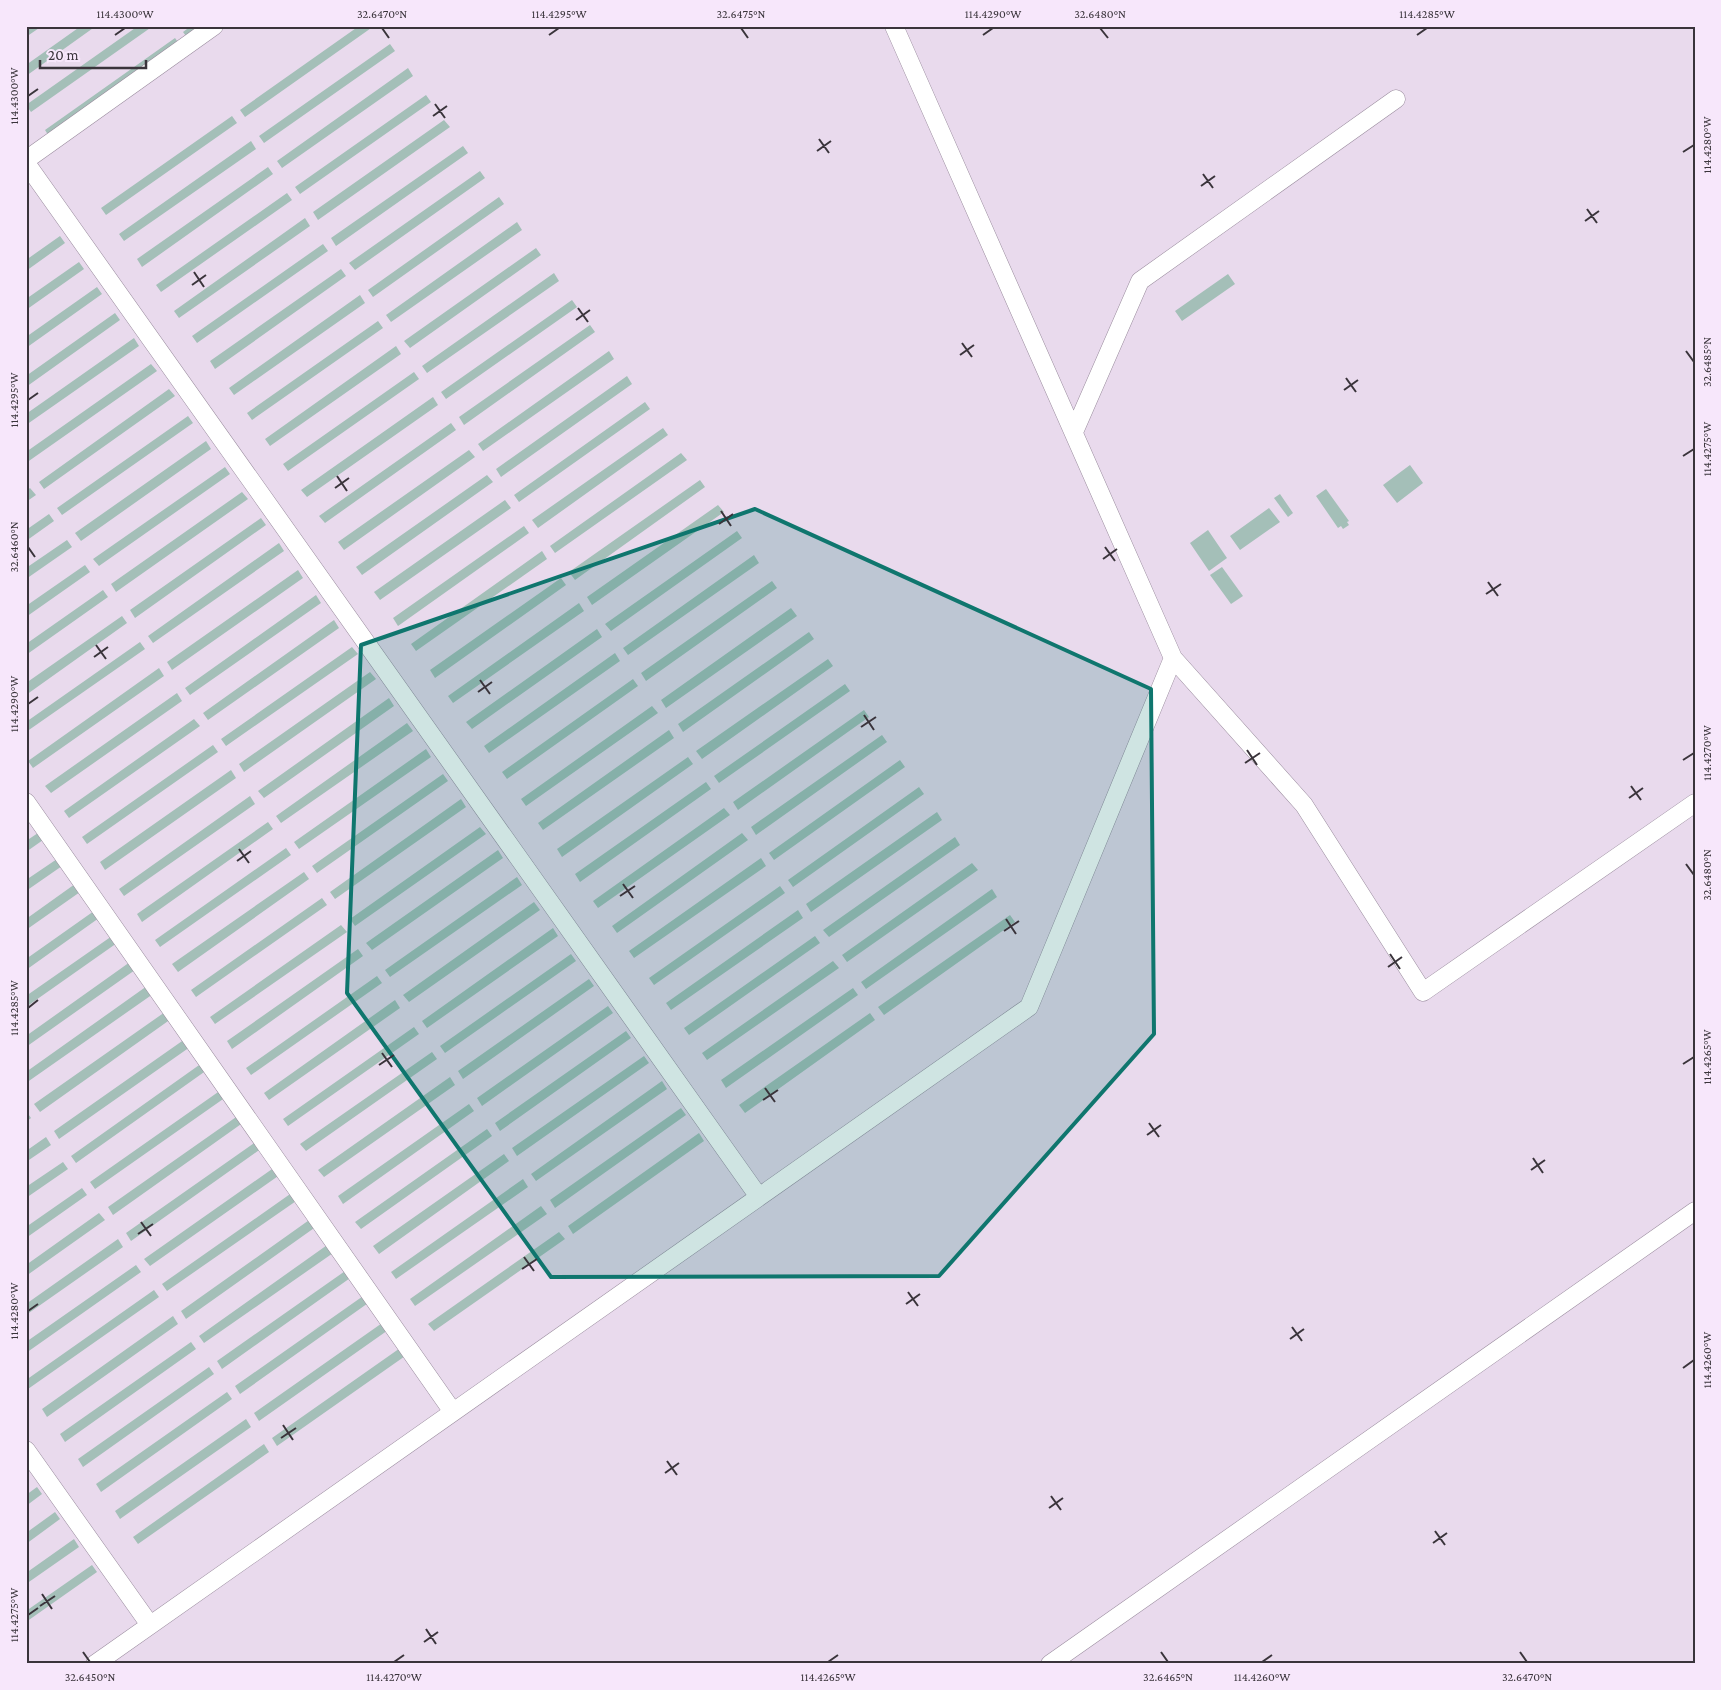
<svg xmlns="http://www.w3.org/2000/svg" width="1721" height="1690" font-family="'Crimson Pro',serif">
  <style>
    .building { fill: #a4bfb8 }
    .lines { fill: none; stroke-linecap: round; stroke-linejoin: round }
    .lane-casing { stroke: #9a8c9e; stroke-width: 19 }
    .lane { stroke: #fff; stroke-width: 18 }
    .marked { fill: #0f766e; fill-opacity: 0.2; stroke: #0f766e; stroke-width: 4; stroke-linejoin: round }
    .ticks { fill: none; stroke: #3a343b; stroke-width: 2 }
    .neatline { fill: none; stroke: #3a343b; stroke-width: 2 }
    .ticks-label { font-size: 12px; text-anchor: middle; fill: #3a343b }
  </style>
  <rect width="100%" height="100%" fill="#e9daed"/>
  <path class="building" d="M26,26H42L26,37Z
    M81,26H96L26,76V65Z
    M138,26H153L31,112L26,105Z
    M191,26H208L189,40L183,32Z
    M359,26H374L245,117L240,110Z
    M175,38L180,45L50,138L45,130Z
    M390,44L395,51L264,143L259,136Z
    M408,68L413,76L282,168L277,161Z
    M426,95L431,102L300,194L295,187Z
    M232,116L237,123L106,215L101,208Z
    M444,120L450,127L318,220L313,212Z
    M251,141L256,149L124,241L119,234Z
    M463,146L468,153L336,246L331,238Z
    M268,167L273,174L142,267L137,259Z
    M480,171L485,178L355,270L349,263Z
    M287,193L292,200L161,292L156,285Z
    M499,197L504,204L373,297L368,290Z
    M305,218L310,226L179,318L174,311Z
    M517,222L522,230L391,322L386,315Z
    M60,236L65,243L26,271V260Z
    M323,244L328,251L197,343L192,336Z
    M536,248L541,255L410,348L404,341Z
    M79,262L84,269L26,310V299Z
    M341,269L346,276L215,369L210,361Z
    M554,273L559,281L427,373L422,366Z
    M1228,274L1235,284L1182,321L1175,311Z
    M97,287L102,294L26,348V337Z
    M360,295L365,303L234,395L229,388Z
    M572,300L577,307L446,399L441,392Z
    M115,313L120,320L26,387V376Z
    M378,321L383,328L252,420L247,413Z
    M590,325L595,332L464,425L459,417Z
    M134,338L139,346L26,425V414Z
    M396,346L401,354L270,446L265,439Z
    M609,351L614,359L483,451L478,444Z
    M151,364L157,371L26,463V452Z
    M414,372L419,379L288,471L283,464Z
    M627,376L632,384L501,477L496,469Z
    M169,389L175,396L44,489L39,482Z
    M433,397L438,405L307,497L301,490Z
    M645,402L650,409L519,502L514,495Z
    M188,416L193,423L62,515L57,508Z
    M451,423L456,430L325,523L319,516Z
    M663,428L668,435L538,528L532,520Z
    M206,441L211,449L81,541L75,533Z
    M469,450L475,457L344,550L338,542Z
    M681,453L687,460L555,553L550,546Z
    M1410,465L1423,483L1397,503L1383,485Z
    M225,467L230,474L99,566L93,559Z
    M487,475L493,482L362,575L356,567Z
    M700,480L705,487L575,580L569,572Z
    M30,488L36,495L26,502V491Z
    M1326,489L1349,521L1347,522L1349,525L1343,529L1341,526L1338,528L1316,496Z
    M242,492L248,499L116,592L111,584Z
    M1280,494L1293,513L1288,517L1274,498Z
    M505,500L511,508L380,600L374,592Z
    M718,505L724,512L592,605L587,597Z
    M1269,508L1280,522L1240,550L1230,536Z
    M49,514L54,521L26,541V530Z
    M261,518L266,525L135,618L130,610Z
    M524,526L529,533L398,626L393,618Z
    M1208,530L1227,558L1209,571L1190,543Z
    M737,531L742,538L611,631L605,624Z
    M67,540L72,547L26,579V568Z
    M279,543L284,551L153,643L148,636Z
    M542,551L547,559L416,651L411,644Z
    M754,555L759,563L628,655L623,648Z
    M85,565L90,572L26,617V606Z
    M1222,567L1243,596L1231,604L1210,575Z
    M298,570L303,578L172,670L167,662Z
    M561,578L566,585L435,678L430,670Z
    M772,581L777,588L646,681L641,673Z
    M103,590L108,597L26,655V644Z
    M316,595L321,603L190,695L185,688Z
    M579,603L584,611L453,703L448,696Z
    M791,608L797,616L666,708L661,700Z
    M122,616L127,623L26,695V683Z
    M334,620L339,628L208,720L203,713Z
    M597,629L602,637L472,729L466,722Z
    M809,632L814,639L683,732L678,724Z
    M140,642L145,649L26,732V722Z
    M352,647L358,654L226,746L221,739Z
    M615,653L620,661L489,753L484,746Z
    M828,659L833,666L702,759L696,751Z
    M159,668L164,676L33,768L28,761Z
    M370,672L376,679L244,772L239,764Z
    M633,679L638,686L507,779L502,772Z
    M845,684L850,691L719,783L714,776Z
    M177,693L182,701L51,793L45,786Z
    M389,698L394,706L264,798L258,791Z
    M652,706L658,713L526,806L521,799Z
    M864,710L869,717L738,810L733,802Z
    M194,719L200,726L69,818L64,811Z
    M407,723L413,731L281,823L276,816Z
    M669,730L674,738L543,830L538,823Z
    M882,735L887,742L756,835L751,827Z
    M213,745L218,752L87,844L82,837Z
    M426,749L431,757L299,849L294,842Z
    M688,757L693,764L562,857L557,849Z
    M900,760L905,767L774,860L769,853Z
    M231,770L236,778L105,870L100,862Z
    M443,774L448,781L317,873L312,866Z
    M706,782L711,789L580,882L575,874Z
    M919,787L924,794L793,887L788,880Z
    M250,796L255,804L124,896L119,889Z
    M461,799L466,807L335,899L330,892Z
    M724,808L730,815L598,908L593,901Z
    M937,812L942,820L811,912L806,904Z
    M268,822L273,829L142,922L137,914Z
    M480,827L486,834L355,926L350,919Z
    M38,833L43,840L26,852V841Z
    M742,833L748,840L617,933L612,926Z
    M955,837L960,845L829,937L823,930Z
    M286,848L291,855L160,947L155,940Z
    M498,850L503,858L372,950L366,943Z
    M761,858L766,866L634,958L629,951Z
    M57,859L62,866L26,891V880Z
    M972,863L978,870L847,962L842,955Z
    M304,872L309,879L178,972L172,964Z
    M517,877L522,885L390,977L385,970Z
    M75,884L80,892L26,930V919Z
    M780,886L785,893L654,985L649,978Z
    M992,889L997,897L866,989L861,982Z
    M322,898L327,905L196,997L191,990Z
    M534,902L540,910L409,1002L403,995Z
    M798,910L803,918L671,1010L666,1003Z
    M94,911L99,918L26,970V959Z
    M1010,915L1015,922L884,1015L878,1007Z
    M341,925L347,932L215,1024L210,1017Z
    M553,928L558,936L427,1028L422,1021Z
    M112,936L117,943L26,1007V996Z
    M815,936L820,943L689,1035L684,1028Z
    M358,949L363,956L232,1049L227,1041Z
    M571,954L576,961L445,1053L440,1046Z
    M833,961L839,968L707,1060L702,1053Z
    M130,962L135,970L26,1047V1036Z
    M377,976L382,983L251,1075L246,1068Z
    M589,979L594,986L463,1079L458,1071Z
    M147,986L153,994L26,1083V1072Z
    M853,988L858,995L726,1088L721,1080Z
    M395,1000L400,1008L269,1100L264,1093Z
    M608,1006L613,1013L482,1106L477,1098Z
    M165,1012L171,1019L40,1112L34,1104Z
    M870,1013L875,1020L745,1113L739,1105Z
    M414,1027L419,1034L288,1126L283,1119Z
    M626,1031L631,1038L500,1131L495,1123Z
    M185,1039L190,1047L59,1139L54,1131Z
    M432,1052L437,1059L306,1151L300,1144Z
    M644,1056L649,1063L517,1156L512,1148Z
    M202,1063L207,1070L76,1163L71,1156Z
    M450,1077L455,1085L324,1177L318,1170Z
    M662,1081L667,1089L536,1181L531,1174Z
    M221,1090L226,1097L95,1189L90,1182Z
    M469,1104L474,1111L343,1204L338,1196Z
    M681,1108L686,1115L555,1208L550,1200Z
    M26,1111L31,1118L26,1122Z
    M239,1115L244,1122L113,1215L108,1207Z
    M487,1129L492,1136L361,1229L355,1222Z
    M699,1133L704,1141L573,1234L568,1226Z
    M46,1137L51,1145L26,1162V1151Z
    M257,1141L262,1148L131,1241L126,1233Z
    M504,1154L509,1161L379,1254L373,1246Z
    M63,1162L68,1169L26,1198V1187Z
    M275,1167L281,1174L150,1266L144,1259Z
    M523,1179L528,1187L396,1279L391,1272Z
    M82,1188L87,1195L26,1238V1227Z
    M293,1192L299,1199L167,1291L162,1284Z
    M541,1206L547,1214L415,1306L410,1299Z
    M99,1213L105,1220L26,1276V1265Z
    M312,1218L317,1226L186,1319L181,1311Z
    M559,1232L565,1239L434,1331L428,1324Z
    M118,1239L123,1247L26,1315V1304Z
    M330,1243L336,1251L204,1343L199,1336Z
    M136,1265L141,1272L26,1353V1342Z
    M348,1269L353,1276L222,1369L217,1361Z
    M154,1290L159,1297L28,1389L26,1387V1380Z
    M366,1294L371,1301L240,1394L235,1386Z
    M173,1316L178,1324L47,1417L42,1409Z
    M385,1321L391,1328L259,1421L254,1413Z
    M191,1342L196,1349L65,1442L60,1434Z
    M403,1346L408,1354L277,1446L272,1438Z
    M209,1367L214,1374L83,1467L78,1459Z
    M227,1392L232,1399L101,1492L96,1484Z
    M246,1419L251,1427L120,1519L115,1511Z
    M264,1444L269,1452L138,1544L133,1537Z
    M37,1487L42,1494L26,1506V1495Z
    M55,1512L60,1519L26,1544V1533Z
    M74,1539L79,1547L26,1584V1573Z
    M92,1565L97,1572L26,1622V1611Z"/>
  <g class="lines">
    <g class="lane-casing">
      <path id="lane" d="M894,26L1173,658L1304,805L1423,992L1695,803
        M26,160L214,26
        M26,163L759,1197
        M1074,432L1140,281L1396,99
        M26,802L453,1412
        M26,1450L150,1625
        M95,1664L1029,1007L1173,658
        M1050,1664L1695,1211"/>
    </g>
    <use href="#lane" class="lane"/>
  </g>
  <path class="marked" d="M755,509L1151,689L1154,1034L939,1276L551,1277L347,993L361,645Z"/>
  <path class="ticks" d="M382,28L389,38M741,28L748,38M1100,28L1108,38M115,35L125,28M549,35L559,28M983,35L993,28M1417,35L1427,28M28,96L38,89M435,104L445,118M433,116L447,106M819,139L829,153M817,151L831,141M1683,152L1694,145M1203,174L1213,188M1201,186L1215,176M1587,209L1597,223M1585,221L1599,211M194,272L204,287M192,285L206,275M578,308L588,322M576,320L590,310M962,343L972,357M1686,351L1694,362M960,355L974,345M1346,378L1356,392M1344,390L1358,380M28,400L38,393M1683,456L1694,449M337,476L347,491M335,488L349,478M721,511L731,526M719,524L733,514M28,547L35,557M1105,547L1115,561M1103,559L1117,549M1488,582L1498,596M1486,594L1501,584M96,645L106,659M94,657L108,647M480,680L490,694M478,692L492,682M28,704L38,697M864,715L874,730M861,727L876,717M1247,750L1257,765M1683,760L1694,753M1245,763L1260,753M1631,786L1641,800M1629,798L1643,788M239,849L249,863M237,861L251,851M1686,864L1694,875M623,884L633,898M620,896L635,886M1006,919L1016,934M1004,931L1019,921M1390,954L1400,969M1388,967L1402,957M28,1008L38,1000M382,1053L392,1067M1683,1064L1694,1057M379,1065L394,1055M765,1088L775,1102M763,1100L778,1090M1149,1123L1159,1137M1147,1135L1161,1125M1533,1158L1543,1173M1531,1170L1545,1160M141,1222L151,1236M138,1234L153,1224M524,1257L534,1271M522,1269L537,1259M908,1292L918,1306M906,1304L920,1294M28,1311L38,1304M1292,1327L1302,1341M1290,1339L1304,1329M1683,1368L1694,1360M283,1425L293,1440M281,1438L296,1428M667,1461L677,1475M665,1473L679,1463M1051,1496L1061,1510M1049,1508L1063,1498M1435,1531L1445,1545M1433,1543L1447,1533M42,1594L52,1609M40,1606L55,1596M28,1615L38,1608M426,1629L436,1644M424,1642L438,1632M83,1652L90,1662M1161,1652L1168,1662M1520,1652L1527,1662M394,1662L404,1655M828,1662L838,1655M1262,1662L1272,1655"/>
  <rect width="1721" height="1690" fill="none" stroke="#f7e7fb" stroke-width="55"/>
  <path d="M40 60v8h106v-8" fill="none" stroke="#3a343b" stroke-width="2.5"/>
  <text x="48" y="60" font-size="15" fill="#3a343b" stroke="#f7e7fb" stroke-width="4" paint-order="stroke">20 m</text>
  <rect x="28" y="28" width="1666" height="1634" class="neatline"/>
  <g class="ticks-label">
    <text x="125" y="18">114.4300°W</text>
    <text x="382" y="18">32.6470°N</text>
    <text x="559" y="18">114.4295°W</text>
    <text x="741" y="18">32.6475°N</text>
    <text x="993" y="18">114.4290°W</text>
    <text x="1100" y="18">32.6480°N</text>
    <text x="1427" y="18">114.4285°W</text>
    <text transform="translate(14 96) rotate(-90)" y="4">114.4300°W</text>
    <text transform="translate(1707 145) rotate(-90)" y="4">114.4280°W</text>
    <text transform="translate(1707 362) rotate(-90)" y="4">32.6485°N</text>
    <text transform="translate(14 400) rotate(-90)" y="4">114.4295°W</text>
    <text transform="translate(1707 449) rotate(-90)" y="4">114.4275°W</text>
    <text transform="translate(14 547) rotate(-90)" y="4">32.6460°N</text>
    <text transform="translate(14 704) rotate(-90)" y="4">114.4290°W</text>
    <text transform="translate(1707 753) rotate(-90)" y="4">114.4270°W</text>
    <text transform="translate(1707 875) rotate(-90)" y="4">32.6480°N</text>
    <text transform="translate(14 1008) rotate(-90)" y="4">114.4285°W</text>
    <text transform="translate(1707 1057) rotate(-90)" y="4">114.4265°W</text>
    <text transform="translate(14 1311) rotate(-90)" y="4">114.4280°W</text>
    <text transform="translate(1707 1360) rotate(-90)" y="4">114.4260°W</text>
    <text transform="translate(14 1615) rotate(-90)" y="4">114.4275°W</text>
    <text x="90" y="1681">32.6450°N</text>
    <text x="394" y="1681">114.4270°W</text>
    <text x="828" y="1681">114.4265°W</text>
    <text x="1168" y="1681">32.6465°N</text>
    <text x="1262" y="1681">114.4260°W</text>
    <text x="1527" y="1681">32.6470°N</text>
  </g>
</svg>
